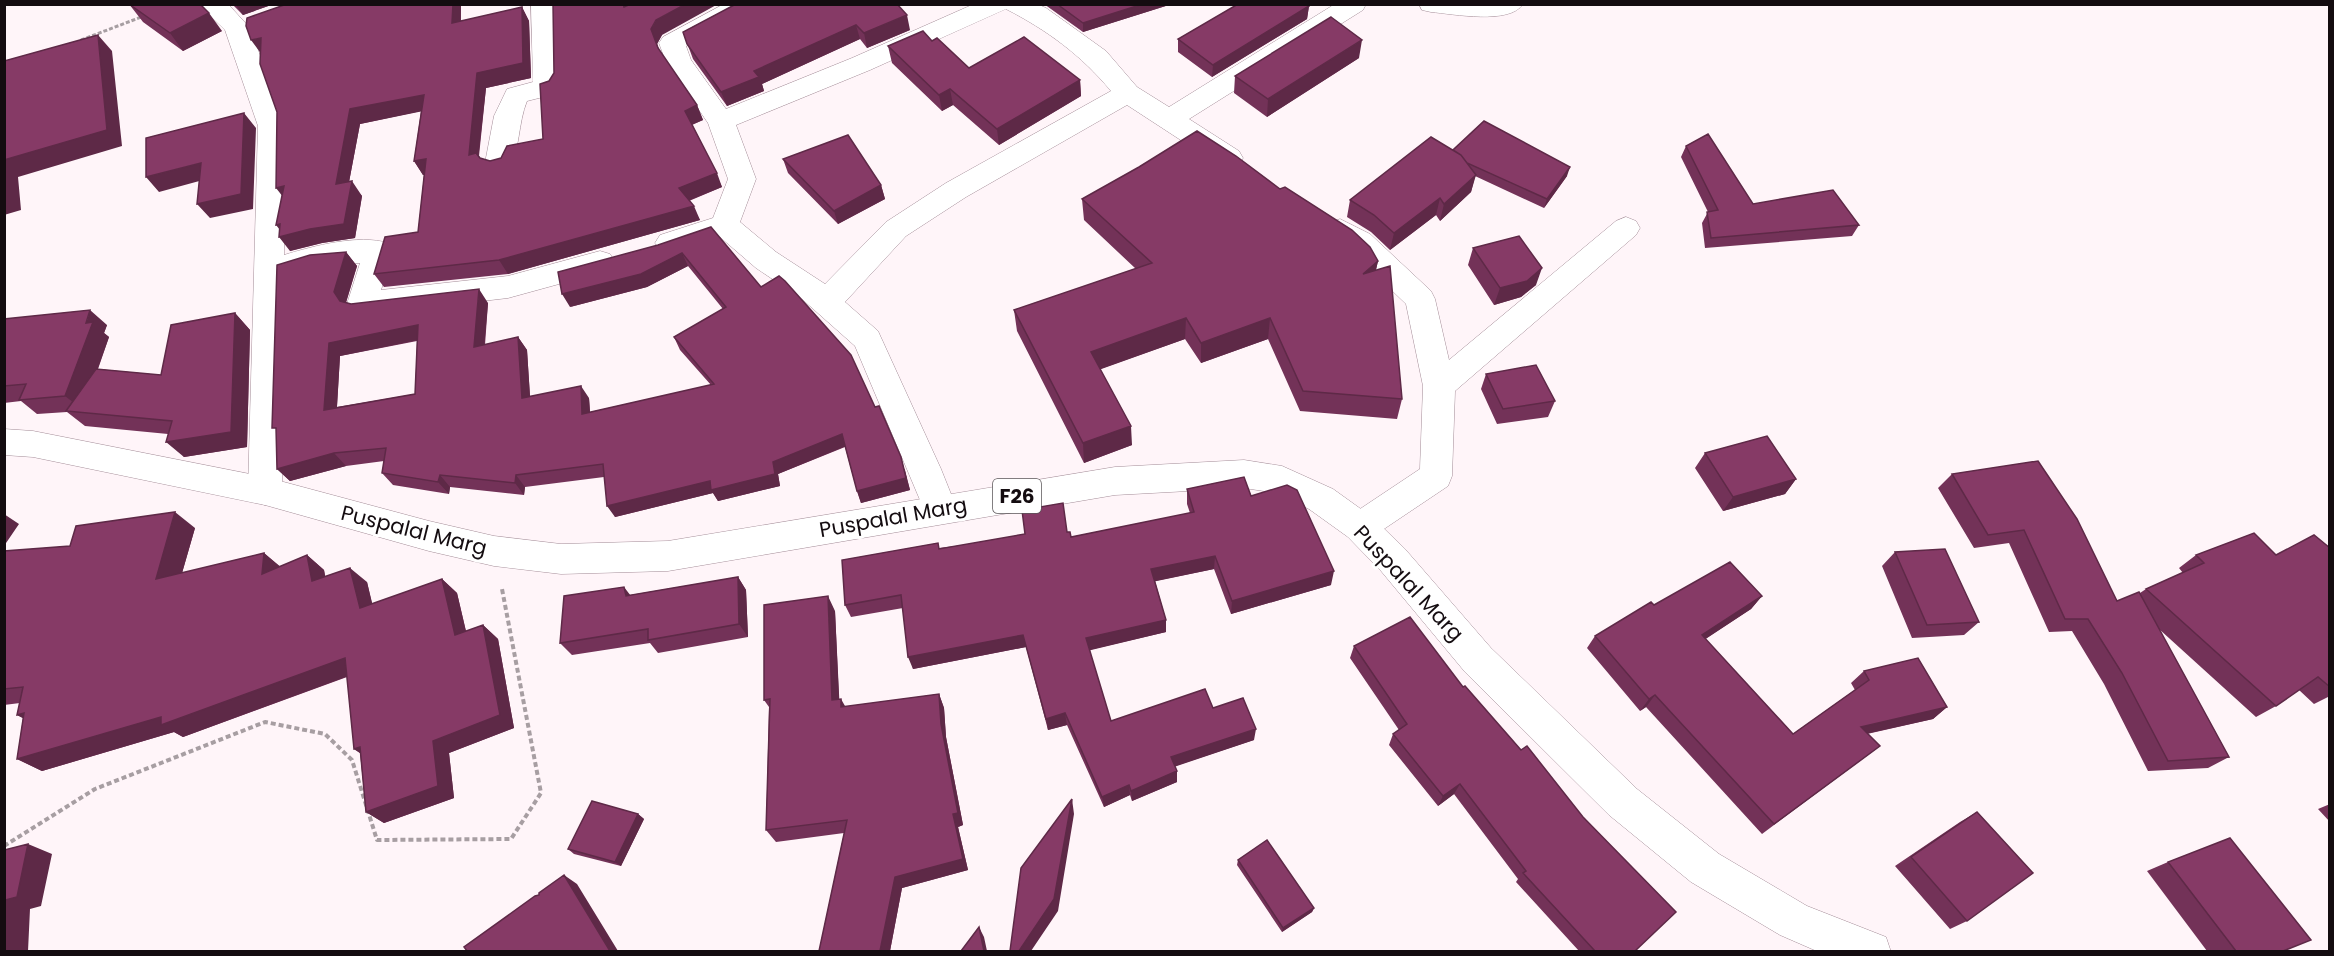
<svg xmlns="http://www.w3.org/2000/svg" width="2334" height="956" font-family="Poppins,sans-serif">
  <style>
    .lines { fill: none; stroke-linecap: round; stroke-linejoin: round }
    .minor-casing { stroke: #a48d98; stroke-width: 1 }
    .major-casing { stroke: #a48d98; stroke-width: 1 }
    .path-far1 { stroke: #a79ea2; stroke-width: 3; stroke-dasharray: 4 2; stroke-linecap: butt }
    .path { stroke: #a79ea2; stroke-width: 4; stroke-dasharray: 5 3; stroke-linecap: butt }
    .minor { fill: #fff; fill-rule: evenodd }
    .major { fill: #fff; fill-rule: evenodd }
    .wall { fill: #733258; fill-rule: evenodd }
    .shaded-wall { fill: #5e2947 }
    .building { fill: #863a66; stroke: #5e2947; stroke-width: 1.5; fill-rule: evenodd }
    .labels { text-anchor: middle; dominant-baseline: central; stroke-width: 6; stroke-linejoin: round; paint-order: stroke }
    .shield { fill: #fff; stroke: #5a5558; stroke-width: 1.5 }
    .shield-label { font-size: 20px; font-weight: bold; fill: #140c10 }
    .street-label { font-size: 21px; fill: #140c10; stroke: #fff }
  </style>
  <rect width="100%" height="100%" fill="#fff5f9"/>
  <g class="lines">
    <g class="minor-casing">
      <path id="minor" d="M198,4H228L250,28L286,126L284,255C314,246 358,234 388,243L393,251L381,290L508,276L600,251L610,254L615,262L610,270L508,298L362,315L351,312L347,304L360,263L321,266L284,277L282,491L277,501L265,505L253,501L248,491L258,126L225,30Z
        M531,4H556L559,88L555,94L527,101C518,123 520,150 509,170L499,173L489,170L485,163L494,116L507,89L533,82Z
        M724,4H756L753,10L686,46L691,60L726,109L852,58L974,4H1037L1046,8L1106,51L1137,87L1169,107L1335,4H1366L1363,10L1189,119L1239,151L1243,158L1239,165L1229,168L1219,165L1127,105L966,197L906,236L845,302L878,331L941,469L957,509L952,519L940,523L928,519L855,346L802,299L756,268L720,237L670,254L660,251L655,243L660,235L713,218L728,179L708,123L666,62L659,43L663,37ZM1006,9C1047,30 1081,55 1111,91L946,183L886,222L825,284L776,252L740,222L756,179L736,125L870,70Z
        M1419,4H1523C1510,25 1453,14 1431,12L1422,10Z
        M1626,217L1636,221L1640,228L1636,235L1455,391L1452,476L1448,486L1372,537L1360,542L1348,537L1343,527L1348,517L1420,469L1423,386L1406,304L1350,250L1330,237L1326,230L1330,223L1340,219L1370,234L1431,291L1435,299L1449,360L1616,221Z"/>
    </g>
    <g class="major-casing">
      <path id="major" d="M4,429L33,431L265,477L429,521L494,536L561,544L668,541L1115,467L1244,460L1282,466L1333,489L1372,517L1405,549L1491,648L1637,789L1719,854L1807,906L1886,937L1891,952H1819L1780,935L1691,882L1609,815L1465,672L1381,571L1348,537L1309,509L1277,493L1244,488L1115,495L668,571L561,574L494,566L429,551L265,505L33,457L4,455Z"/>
    </g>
    <path class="path-far1" d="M81,40L144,16"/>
    <path class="path" d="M4,846L95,789L265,722L325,734L352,760L377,840L511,839L541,793L502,589"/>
    <use href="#minor" class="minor"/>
    <use href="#major" class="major"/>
  </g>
  <path class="wall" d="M129,4L222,31L183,51L143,22Z
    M232,4H274L243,15Z
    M287,4H461V21L522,7L529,21L531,78L486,88L479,156L480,158L490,161L501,158L543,139L549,81L624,7L662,35L657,44L659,50L697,105L703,120L692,125L722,187L689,201L700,220L508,274L384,287L374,274L418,232L424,175H423L414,161L421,111L360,124L349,182L362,196L355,238L322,243L290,251L282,195Z
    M736,4L910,30L867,48L860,39L762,84L764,91L727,106L693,59L683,32Z
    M1044,4H1172L1083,32Z
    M1309,6L1307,19L1212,77L1178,52V39Z
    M932,41L969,68L1080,80L1081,96L999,145L953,105L942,111L892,63L888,46Z
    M1359,58L1267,117L1234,93L1235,76Z
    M1686,146L1753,204L1859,225L1852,236L1705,248L1702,223L1708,212L1681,157Z
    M1453,150L1567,176L1544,208L1475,176L1471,192L1440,221L1436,215L1390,250L1371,232L1347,217L1350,200Z
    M783,159L881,185L885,199L838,224L788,173Z
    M1082,199L1378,261L1376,270L1402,399L1397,419L1300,411L1268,339L1201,363L1185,339L1100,369L1132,445L1084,463L1017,331L1014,310L1136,269L1084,220Z
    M711,227L905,470L910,490L861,503L857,491L845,447L778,474L780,486L718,501L713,493L615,517L604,477L525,487L524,495L450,487L449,494L393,485L382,473L384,461L346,466L290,481L277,469L346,252L357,266L346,303L351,304L488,303L485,345L518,337L527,350L530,397L589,398L590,412L711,385L680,350L674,337L723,309L688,266L647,287L570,307L658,245ZM417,341L415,394L337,407L340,356Z
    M1473,248L1536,285L1521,297L1494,305L1468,265Z
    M235,313L250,330L247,447L184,457L168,434L85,426L67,412L37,414L21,401L4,403V319L107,325L104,333L109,337L98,369L161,375Z
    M1486,374L1555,401L1548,417L1497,424L1481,389Z
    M1705,453L1796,479L1785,494L1723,511L1695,468Z
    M1952,474L2117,601L2140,593L2146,589L2183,573L2179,568L2196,555H2276L2330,548V696L2314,704L2299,690L2276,706L2256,717L2159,629L2229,757L2208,768L2148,771L2104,684L2072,631L2049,632L2009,543L1974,548L1938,488Z
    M1187,489L1251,496L1331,585L1231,614L1214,569L1155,581L1166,620V632L1089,650L1111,721L1213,708L1254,740L1175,766L1177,771V782L1132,801L1130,795L1104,807L1067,725L1048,730L1026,647L913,669L903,608L851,617L845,605L938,543L939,548L1067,532L1071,537L1190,513L1187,504Z
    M195,528L182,573L264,553L280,567L307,555L324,570L325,576L367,582L372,604L442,579L457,593L466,631L483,625L498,639L514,728L449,753L454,798L384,823L366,812L360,753L354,749L347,677L183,737L174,732L42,771L17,759L23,718L17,715L20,703L4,705V551L70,546Z
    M1895,552L1979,622L1964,635L1912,638L1882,566Z
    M738,577L746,590L748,637L658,653L650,643L572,655L560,643L630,595Z
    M1762,596L1751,609L1705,639L1793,734L1855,690L1851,683L1864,671L1947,707L1933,719L1867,734L1880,746L1762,834L1646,707L1640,711L1587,648L1595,636L1654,605Z
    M835,611L839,699L845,707L939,694L944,708L946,737L963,825L958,827L968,870L902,888L890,951H819L844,833L776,842L766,830L769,707L764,700Z
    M1354,646L1635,951H1579L1516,882L1518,879L1454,794L1438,806L1389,745L1393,734L1399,730L1350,658Z
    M2330,804V822L2318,809Z
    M1977,812L1967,921L1950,929L1895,866L1960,822Z
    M638,814L644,819L621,866L574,854L568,849Z
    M1238,860L1314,908L1312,912L1282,932L1237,865Z
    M2168,862L2283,951H2207L2147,871Z"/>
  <path class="shaded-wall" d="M235,4H274L243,15Z
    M453,4H461L460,37L452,23Z
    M686,4H718L662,35L657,44L664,63L651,29L656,20Z
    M1143,4H1172L1083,32V23Z
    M1309,6L1307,19L1212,77L1213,65Z
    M522,7L529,21L531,78L486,88L477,169L469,155L477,73Z
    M209,13L222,31L183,51L170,33Z
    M907,15L910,30L867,48L864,33Z
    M856,25L860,39L762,84L764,91L727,106L721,92L754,71Z
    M98,35L112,51L122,146L18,177L21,210L4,215V160Z
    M261,38L262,55L251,40Z
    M1362,40L1359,58L1267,117L1268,99Z
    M1080,80L1081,96L999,145L997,129Z
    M950,89L953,105L942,111L939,95Z
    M424,95L433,109L360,124L346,198L336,184L350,109Z
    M697,105L703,120L691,125L685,111Z
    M244,113L256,128L253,209L210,218L197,204Z
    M426,159L435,173L423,175L414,161Z
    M201,163L214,177L159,192L146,177Z
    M1570,167L1567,176L1544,208L1547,199Z
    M717,173L722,187L685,202L679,188Z
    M1476,175L1471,192L1440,221L1444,204Z
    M352,181L362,196L355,238L322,243L290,251L279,237L284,235L276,225Z
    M881,185L885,199L838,224L834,211Z
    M284,186L287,202L276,188Z
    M1440,198L1436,215L1390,250L1394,233Z
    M694,206L700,220L508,274L499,260Z
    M346,252L357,266L345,305L340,301L334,292Z
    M682,253L688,266L647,287L570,307L562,294Z
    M1378,261L1373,282L1363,274Z
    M1542,268L1536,285L1521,297L1494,305L1500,288Z
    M479,289L488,303L483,360L474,347Z
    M90,310L107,325L104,333L109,337L83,410L65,396Z
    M235,313L250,330L247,447L184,457L166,442Z
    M1186,318L1185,339L1093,372L1091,352Z
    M1270,318L1268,339L1201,363V343Z
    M418,325L428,338L340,356L336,422L324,410L329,343Z
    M518,337L527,350L531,411L522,398Z
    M581,386L589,398L591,426L582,414Z
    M1131,426L1132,445L1084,463L1083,443Z
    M842,434L846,446L778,474L780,486L718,501L713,493L615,517L607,506L710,481L773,462Z
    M334,453L346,466L290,481L277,469Z
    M901,457L910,490L861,503L857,491Z
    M440,475L450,487L449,494L438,482Z
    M516,475L525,487L524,495L515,483Z
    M1796,479L1785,494L1723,511L1733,497Z
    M175,512L195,528L176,594L156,579Z
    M4,514L19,524L4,546Z
    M264,553L282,568L262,574Z
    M307,555L324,570L329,596L312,581Z
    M1215,556L1214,569L1152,582L1151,569Z
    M350,568L367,582L377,623L360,608Z
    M1334,571L1331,585L1231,614L1232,601Z
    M738,577L746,590L748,637L739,624Z
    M442,579L457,593L470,649L455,635Z
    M624,587L634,600L626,596Z
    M828,596L835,611L840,714L832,700Z
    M1762,596L1751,609L1692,648L1702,635Z
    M1166,620V632L1087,651L1086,638Z
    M483,625L498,639L514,728L449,753L454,798L384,823L366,812L433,741Z
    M1023,635L1026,647L913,669L908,657Z
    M345,658L362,671L183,737L174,732L42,771L17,759Z
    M939,694L944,708L946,737L963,825L958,827L968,870L902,888L890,951H880L895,877L953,814L941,724Z
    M1655,695L1646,707L1640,711L1649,699Z
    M841,699L849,713L841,707Z
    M1947,707L1933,719L1847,738L1861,727Z
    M24,713L42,728L17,715Z
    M1065,713L1067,725L1048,730L1046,719Z
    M1256,729L1254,740L1171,768V757Z
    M360,747L372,761L354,749Z
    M1177,771V782L1132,801L1131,791Z
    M1460,784L1454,794L1438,806L1443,796Z
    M1129,785L1130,795L1104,807L1102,797Z
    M1072,799L1074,814L1058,911L1031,951H1019Z
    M638,814L644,819L621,866L615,862Z
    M28,844L52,854L41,906L30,909L28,951H4L5,900Z
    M564,875L577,884L618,951H610Z
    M1314,908L1312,912L1282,932L1283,928Z
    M979,927L984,937L987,951H984Z"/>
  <path class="building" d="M129,4H200L209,13L170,33Z
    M287,4H453L452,23L522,7L523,63L477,73L469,155L476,153L480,158L490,161L501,158L507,146L543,139L540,84L549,81L554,73L553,4H623L624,7L631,4H686L656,20L651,29L658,48L697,105L685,111L717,173L679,188L694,206L499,260L374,274L385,237L418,232L426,159L414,161L424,95L350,109L336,184L352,181L344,224L310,229L279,237L280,224L276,225L284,186L276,188L277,112L260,64L261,38L251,40L246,26L247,18Z
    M736,4H897L907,15L864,33L856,25L754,71L759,77L721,92L687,44L683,32Z
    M1057,4H1143L1083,23Z
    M1238,4H1307L1309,6L1213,65L1178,39Z
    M1331,17L1362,40L1268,99L1235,76Z
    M923,31L932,41L937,38L969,68L1024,37L1080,80L997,129L950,89L939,95L888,46Z
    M98,35L107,130L4,160V61Z
    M244,113L241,194L197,204L201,163L146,177V138Z
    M1484,121L1570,167L1547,199L1467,163L1461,155L1453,150Z
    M1197,131L1236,156L1280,189L1285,187L1352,230L1370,247L1378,261L1363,274L1390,266L1402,399L1303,391L1270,318L1201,343L1186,318L1091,352L1131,426L1083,443L1014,310L1152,263L1082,199L1139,167Z
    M1708,134L1753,204L1833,190L1859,225L1711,238L1707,212L1718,210L1686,146Z
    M848,135L881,185L834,211L783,159Z
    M1431,137L1461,155L1476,175L1444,204L1440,198L1394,233L1374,215L1350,200Z
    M711,227L761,287L779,276L785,281L851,355L875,407L879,406L901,457L906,478L857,491L842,434L773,462L775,474L711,490L710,481L607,506L603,464L516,475L515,483L440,475L438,482L382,473L386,448L334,453L277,469L276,428H272L277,265L310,255L346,252L334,292L340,301L351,304L479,289L474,347L518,337L522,398L581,386L582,414L714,384L674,337L726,307L682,253L641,274L562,294L558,272L658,245ZM418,325L415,394L324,410L329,343Z
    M1519,236L1542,268L1527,281L1500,288L1473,248Z
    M90,310L86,323L93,322L65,396L19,400L26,384L4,386V319Z
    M235,313L231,432L166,442L172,421L66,411L96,369L161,375L171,325Z
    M1536,365L1555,401L1503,409L1486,374Z
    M1767,436L1796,479L1733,497L1705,453Z
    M2038,461L2077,519L2117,601L2139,592L2229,757L2168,761L2122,673L2088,619H2065L2024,530L1988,535L1952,474Z
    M1244,477L1251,496L1287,485L1297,490L1334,571L1232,601L1215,556L1151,569L1166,620L1086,638L1111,721L1205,689L1213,708L1243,698L1256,729L1171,757L1177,771L1131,791L1129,785L1102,797L1065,713L1046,719L1023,635L908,657L901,595L845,605L842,560L938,543L939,549L1025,534L1022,510L1063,503L1067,532H1070L1071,537L1194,512L1187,489Z
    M175,512L156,579L264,553L262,574L307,555L312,581L350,568L360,608L442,579L455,635L483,625L500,715L433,741L438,786L366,812L360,747L354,749L345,658L161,725V717L17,759L24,713L17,715L23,687L4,689V551L70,546L76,526Z
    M2254,533L2276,555L2314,535L2330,548V687L2318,677L2276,706L2146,589L2204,563L2196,555Z
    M1945,549L1979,622L1927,625L1895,552Z
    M1730,562L1762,596L1702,635L1793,734L1869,680L1864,671L1918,658L1947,707L1861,727L1880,746L1774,824L1655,695L1649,699L1595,636L1651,602L1654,605Z
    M738,577L739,624L648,640V629L560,643L564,596L624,587L626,596Z
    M828,596L832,700L841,699V707L939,694L941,724L958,813L953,814L963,859L895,877L880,951H819L847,820L766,830L770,699L764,700V605Z
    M1410,617L1463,687L1465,686L1521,750L1527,746L1583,817L1676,912L1635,951H1595L1523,873L1526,871L1460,784L1443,796L1393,734L1407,724L1354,646Z
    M1072,799L1054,899L1019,951H1010L1021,868Z
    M592,801L638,814L615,862L568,849Z
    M1977,812L2033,873L1967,921L1911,857Z
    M2230,838L2311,940L2283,951H2236L2168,862Z
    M1267,840L1314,908L1283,928L1238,860Z
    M28,844L17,897L5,900L4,908V850Z
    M564,875L610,951H467L464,947L535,896L539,895V893Z
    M979,927L984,951H961Z"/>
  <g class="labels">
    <rect class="shield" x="993" y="479" width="48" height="34" rx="4.5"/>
    <g class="shield-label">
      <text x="1017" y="496">F26</text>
    </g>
    <g class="street-label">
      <text transform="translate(893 517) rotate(-10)">Puspalal Marg</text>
      <text transform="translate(414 530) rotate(14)">Puspalal Marg</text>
      <text transform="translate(1409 583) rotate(47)">Puspalal Marg</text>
    </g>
  </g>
  <rect width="2334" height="956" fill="none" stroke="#140c10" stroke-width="12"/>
</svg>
